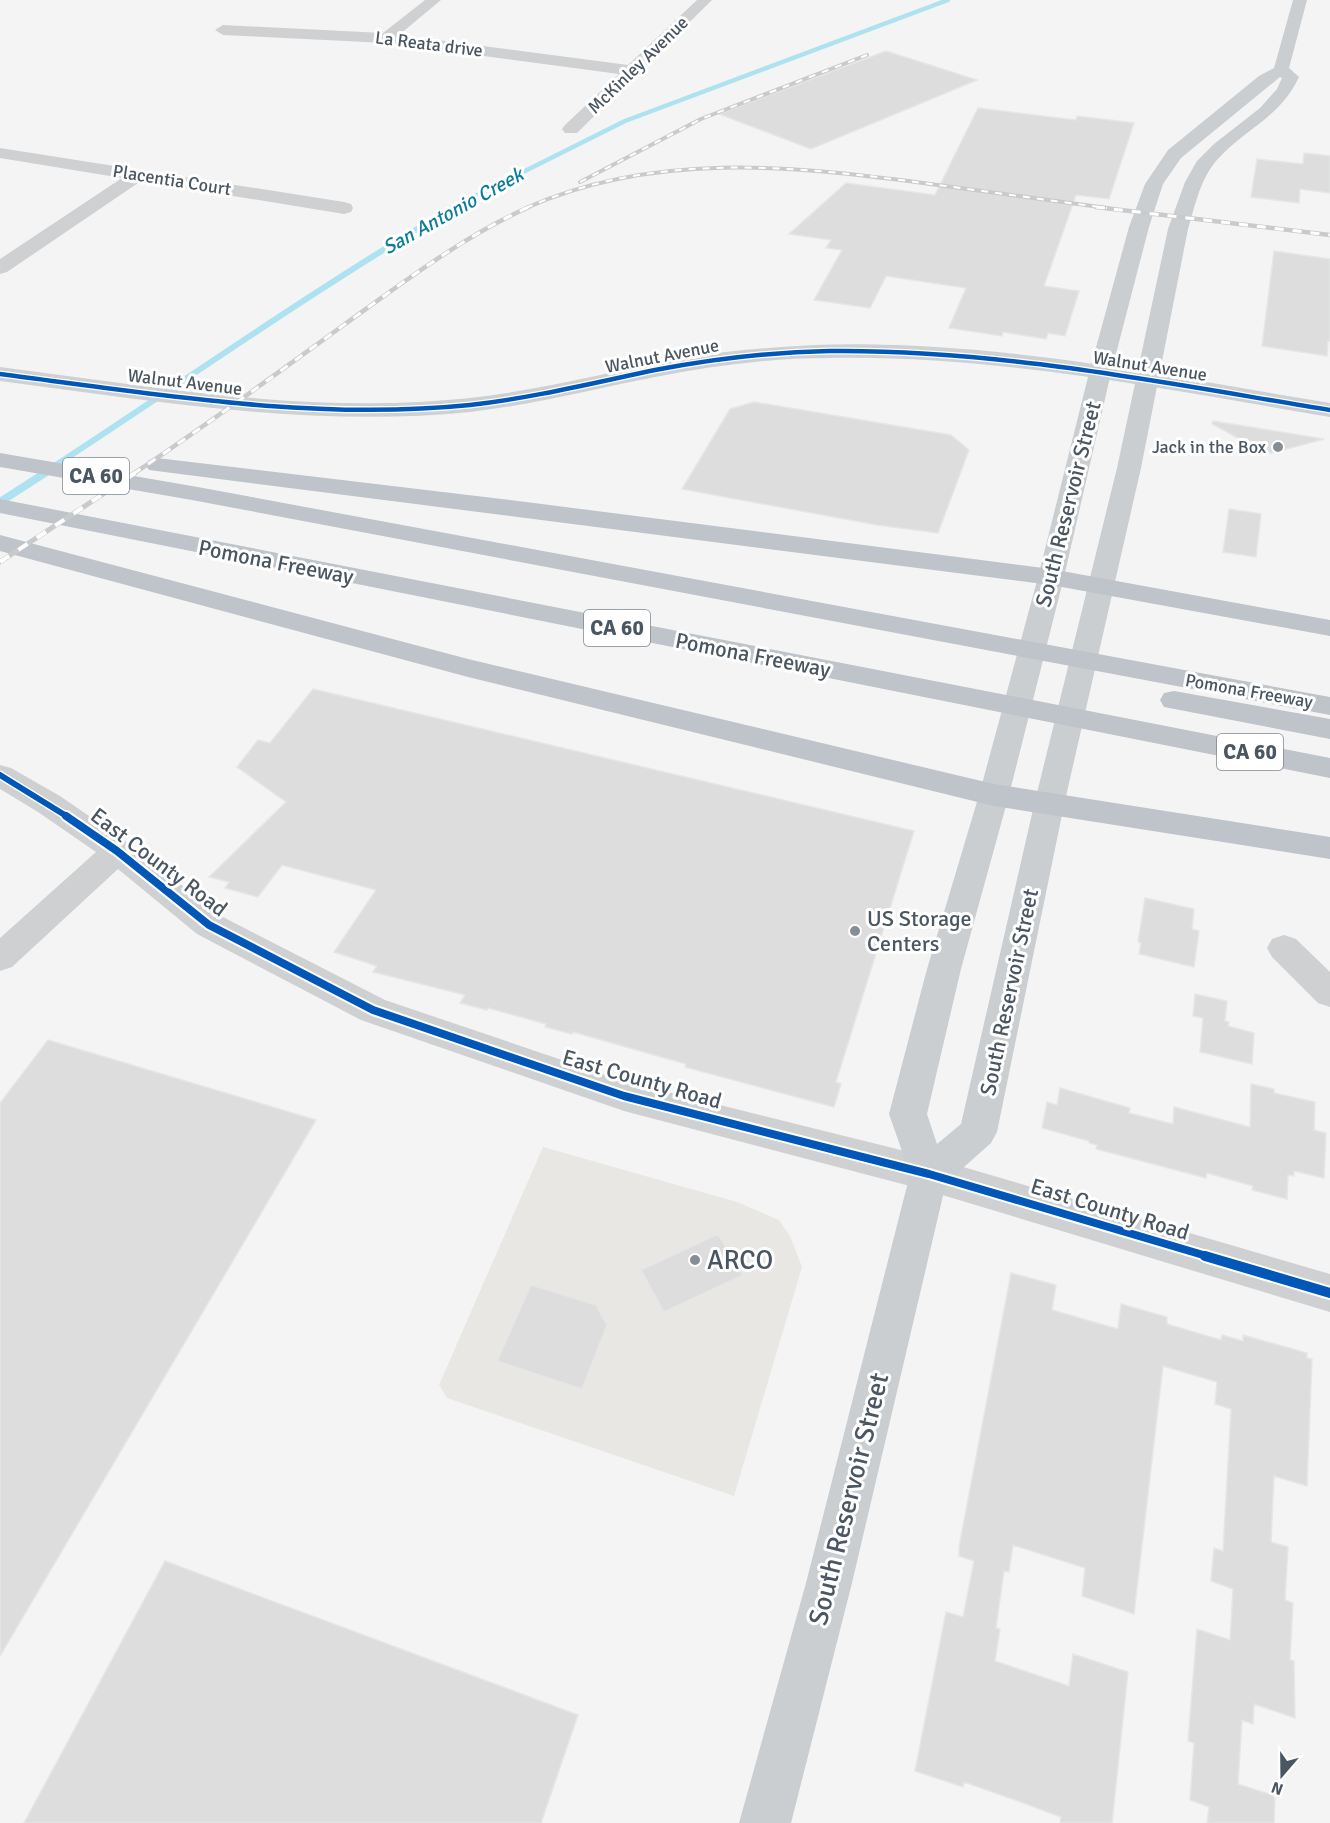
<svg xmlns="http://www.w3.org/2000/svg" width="1330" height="1823" font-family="Signika,sans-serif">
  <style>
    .commercial { fill: #e8e7e3 }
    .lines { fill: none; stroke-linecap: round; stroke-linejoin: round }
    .stream-far2 { stroke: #aee2f0; stroke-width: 4.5 }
    .stream-far1 { stroke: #aee2f0; stroke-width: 6 }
    .stream { stroke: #aee2f0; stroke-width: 8 }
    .building { fill: #ddddde; stroke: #e5e6e7; stroke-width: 1.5 }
    .minor { fill: #ced0d2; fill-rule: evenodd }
    .major { fill: #caced1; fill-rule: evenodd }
    .highway { fill: #bec4c9; fill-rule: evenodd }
    .rail-far2-casing { stroke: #c9cacc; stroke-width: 4 }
    .rail-far1-casing { stroke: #c9cacc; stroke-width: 4.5 }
    .rail-casing { stroke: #c9cacc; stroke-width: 5 }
    .rail-far2 { stroke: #fff; stroke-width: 2; stroke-dasharray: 7; stroke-linecap: butt }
    .rail-far1 { stroke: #fff; stroke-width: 3; stroke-dasharray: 9; stroke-linecap: butt }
    .rail { stroke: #fff; stroke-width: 4; stroke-dasharray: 11; stroke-linecap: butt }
    .cycleway-far3-casing { stroke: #fff; stroke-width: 7 }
    .cycleway-far2-casing { stroke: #fff; stroke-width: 9 }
    .cycleway-far1-casing { stroke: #fff; stroke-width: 12 }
    .cycleway-casing { stroke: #fff; stroke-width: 14 }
    .cycleway-far3 { stroke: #0057b8; stroke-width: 4.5 }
    .cycleway-far2 { stroke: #0057b8; stroke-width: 6 }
    .cycleway-far1 { stroke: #0057b8; stroke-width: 8 }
    .cycleway { stroke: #0057b8; stroke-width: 10 }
    .poi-dot { fill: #868d94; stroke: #fff; stroke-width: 2 }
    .labels { text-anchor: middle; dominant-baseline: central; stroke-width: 6; stroke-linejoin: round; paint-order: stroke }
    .far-street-label { font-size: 18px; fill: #4a5661; stroke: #fff }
    .far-poi-label { font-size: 18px; fill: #4a5661; stroke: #fff; text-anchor: end }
    .far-water-label { font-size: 20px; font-style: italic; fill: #0c7c9b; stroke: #fff }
    .shield { fill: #fff; stroke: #808990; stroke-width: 1.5 }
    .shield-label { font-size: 21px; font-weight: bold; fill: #4a5661 }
    .street-label { font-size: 22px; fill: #4a5661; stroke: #fff }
    .poi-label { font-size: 22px; fill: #4a5661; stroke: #fff; text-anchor: start }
    .near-poi-label { font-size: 27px; fill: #4a5661; stroke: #fff; text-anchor: start }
    .near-street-label { font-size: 27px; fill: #4a5661; stroke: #fff }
  </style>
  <rect width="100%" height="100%" fill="#f4f4f4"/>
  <path class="commercial" d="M543,1147L737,1202L779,1220L790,1236L802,1267L734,1496L447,1398L439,1385Z"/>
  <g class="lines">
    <path class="stream-far2" d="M451,208L625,121L948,0"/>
    <path class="stream-far1" d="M42,474C179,385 313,290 454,207"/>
    <path class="stream" d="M0,502L45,473"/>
  </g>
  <path class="building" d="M886,51L977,80L811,149L719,114Z
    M978,108L1076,120L1077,116L1134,123L1109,199L1076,195L1044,286L1079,291L1065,336L1048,333L1046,339L1003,332L1002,336L949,328L966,288L886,276L870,308L814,300L842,250L826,248L831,240L789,234L846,183L935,195Z
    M1304,153L1330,156V193L1300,189L1299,203L1251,197L1257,159L1303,164Z
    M1274,251L1330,259V341H1328L1327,356L1262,346Z
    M754,402L951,435L969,450L938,533L877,525L682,489L730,409Z
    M1213,421L1324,439L1272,453H1265L1212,424Z
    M1229,509L1261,514L1256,557L1223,552Z
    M313,689L914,831L836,1082L841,1084L834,1107L685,1067L686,1064L573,1032L572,1034L545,1027L546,1024L488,1008L487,1010L460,1003L465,995L373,972L377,966L334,952L376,890L282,865L258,897L225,888L229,882L209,877L286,802L237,767L258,740L270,743Z
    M1145,898L1194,909L1192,929L1199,931L1194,967L1139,954L1141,943L1138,942Z
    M1195,994L1227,1001L1225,1021L1229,1022L1228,1026L1254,1033L1252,1064L1200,1052L1203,1018L1193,1016Z
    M48,1040L316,1120L0,1656V1103Z
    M1251,1084L1274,1089V1093L1315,1102L1314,1130L1326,1133L1324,1178L1294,1171V1176L1288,1175L1287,1199L1252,1190L1253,1186L1207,1173L1206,1178L1096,1149L1097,1145L1089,1143V1141L1042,1128L1047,1102L1057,1105L1060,1088L1130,1108L1129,1113L1173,1124L1174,1107L1250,1127Z
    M718,1234L743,1275L664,1312L641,1270Z
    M1011,1273L1056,1285L1052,1310L1118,1329L1121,1304L1167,1317V1324L1221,1340L1222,1335L1243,1341V1335L1307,1353V1358L1312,1359L1307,1486L1274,1476L1271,1542L1288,1547L1285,1600L1293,1603L1290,1660L1294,1661L1295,1718L1254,1704L1253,1724L1242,1720L1238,1784L1275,1796L1274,1823H1207L1209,1807L1190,1800L1194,1743L1188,1741L1197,1629L1230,1640L1233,1589L1211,1581L1214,1548L1223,1551L1231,1409L1215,1404L1217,1382L1163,1366L1134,1614L1082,1596L1085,1568L1013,1545L1009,1572L1004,1571L996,1628L1000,1629L995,1661L1069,1686L1073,1654L1128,1672L1112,1823H1060L1061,1817L1018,1801L964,1782L963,1787L915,1771L946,1612L963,1617L974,1561L959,1556V1547Z
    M531,1285L596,1305L607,1325L582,1389L497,1361Z
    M165,1561L578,1715L541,1823H24Z"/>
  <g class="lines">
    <path class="minor" d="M425,0H441L399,35L628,65L697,0H712L577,133H565L562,129L565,125L619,74L386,43L223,35L215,30L223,25L383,33Z
      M0,148L344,202L351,204L353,208L351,212L344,214L141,181L7,272L0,274V259L122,178L0,158Z
      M815,345C988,339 1160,375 1330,403V417C1164,389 998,355 829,358C770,358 712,366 655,377C593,389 532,405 470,412C313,428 155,401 0,381V367C155,387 313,415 470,398C542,390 612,371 684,358C727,351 771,347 815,345Z
      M0,765L11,768L60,796L128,843L221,916L385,1000L624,1081L929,1157L1330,1274V1312L929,1191L624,1111L361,1020L197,934L118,869L12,967L0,971V938L96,852L38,812L0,789Z
      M1284,935L1296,939L1330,972V1007L1318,1003L1272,957L1267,948L1272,939Z"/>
    <path class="major" d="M1293,0H1307L1289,68L1299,77C1280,118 1244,129 1216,161C1200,180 1195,206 1188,229L1141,468L1064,805L997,1132L991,1143L946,1183L852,1583L791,1823H739L806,1583L910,1174L889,1114L927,969L979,795L1038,577L1089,373L1129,227L1145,184L1168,150L1259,76L1274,68ZM1280,77L1282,78L1277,89L1260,108L1214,144L1197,161L1185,182L1168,229L1117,468L1034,805L961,1124L937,1144L927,1114L961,969L1009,795L1064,577L1111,373L1149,227L1163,184L1181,158Z"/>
    <path class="highway" d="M0,453L192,486L1330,697V715L192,500L0,467Z
      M157,458L526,502L1051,569L1330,620V636L1051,585L149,470L145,465L149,460Z
      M0,499L1330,758V778L0,513Z
      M0,535L468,659L994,784L1330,837V859L994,806L468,677L0,551Z
      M1174,691L1330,719V739L1164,707L1160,700L1164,693Z"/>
    <g class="rail-far2-casing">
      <path id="rail-far2" d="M580,182L701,119L867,55
        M526,208C652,152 790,165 923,183C984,191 1046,200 1107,208"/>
    </g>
    <g class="rail-far1-casing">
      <path id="rail-far1" d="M1096,207L1330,235
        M133,474C204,427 272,377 341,327C401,284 462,237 529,207"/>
    </g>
    <g class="rail-casing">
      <path id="rail" d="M0,562L135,473"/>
    </g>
    <use href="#rail-far2" class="rail-far2"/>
    <use href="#rail-far1" class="rail-far1"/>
    <use href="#rail" class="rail"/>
    <g class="cycleway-far3-casing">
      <path id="cycleway-far3" d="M0,374C155,394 313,421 470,405C532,398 593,383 655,370C712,359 770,352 829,351C998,349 1164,383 1330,410"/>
    </g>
    <g class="cycleway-far2-casing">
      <path id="cycleway-far2" d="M0,775L68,817"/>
    </g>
    <g class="cycleway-far1-casing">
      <path id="cycleway-far1" d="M66,816L117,851L209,925L373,1010L624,1096L929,1174L1210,1257"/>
    </g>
    <g class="cycleway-casing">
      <path id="cycleway" d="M1205,1256L1330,1293"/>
    </g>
    <use href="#cycleway-far3" class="cycleway-far3"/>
    <use href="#cycleway-far2" class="cycleway-far2"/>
    <use href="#cycleway-far1" class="cycleway-far1"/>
    <use href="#cycleway" class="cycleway"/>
  </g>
  <g class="poi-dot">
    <circle cx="1278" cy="447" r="6"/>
    <circle cx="855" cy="931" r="6"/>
    <circle cx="695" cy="1260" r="6"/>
  </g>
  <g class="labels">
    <g class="far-street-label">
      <text transform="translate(429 44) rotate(7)">La Reata drive</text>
      <text transform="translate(638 65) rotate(-44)">McKinley Avenue</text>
      <text transform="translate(172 180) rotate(9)">Placentia Court</text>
      <text transform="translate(662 356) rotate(-11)">Walnut Avenue</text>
      <text transform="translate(1150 366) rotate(9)">Walnut Avenue</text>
      <text transform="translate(185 382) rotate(7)">Walnut Avenue</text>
      <text transform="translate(1249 691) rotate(10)">Pomona Freeway</text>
    </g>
    <g class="far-poi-label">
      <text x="1266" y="447">Jack in the Box</text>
    </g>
    <g class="far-water-label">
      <text transform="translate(453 211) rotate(-29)">San Antonio Creek</text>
    </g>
    <g class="shield">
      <rect x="63" y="458" width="66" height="36" rx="4.5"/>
      <rect x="584" y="610" width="66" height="36" rx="4.5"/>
      <rect x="1217" y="734" width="66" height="36" rx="4.5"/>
    </g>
    <g class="shield-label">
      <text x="96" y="476">CA 60</text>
      <text x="617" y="628">CA 60</text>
      <text x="1250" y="752">CA 60</text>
    </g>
    <g class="street-label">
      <text transform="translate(1068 504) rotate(-76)">South Reservoir Street</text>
      <text transform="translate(276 562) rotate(11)">Pomona Freeway</text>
      <text transform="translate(753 655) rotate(11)">Pomona Freeway</text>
      <text transform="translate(159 862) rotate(37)">East County Road</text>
      <text transform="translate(1009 992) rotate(-78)">South Reservoir Street</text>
      <text transform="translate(642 1079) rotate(16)">East County Road</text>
      <text transform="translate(1110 1209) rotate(17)">East County Road</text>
    </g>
    <g class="poi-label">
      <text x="867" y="918">US Storage<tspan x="867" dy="25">Centers</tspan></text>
    </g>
    <g class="near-poi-label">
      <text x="707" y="1260">ARCO</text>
    </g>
    <g class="near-street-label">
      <text transform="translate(849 1499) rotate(-76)">South Reservoir Street</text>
    </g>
  </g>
  <g transform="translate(1282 1775) rotate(200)" stroke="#ffffff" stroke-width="4.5" paint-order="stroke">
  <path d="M0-4.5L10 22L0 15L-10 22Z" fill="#4a5661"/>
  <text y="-9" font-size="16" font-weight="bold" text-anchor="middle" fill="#4a5661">N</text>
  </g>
</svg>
